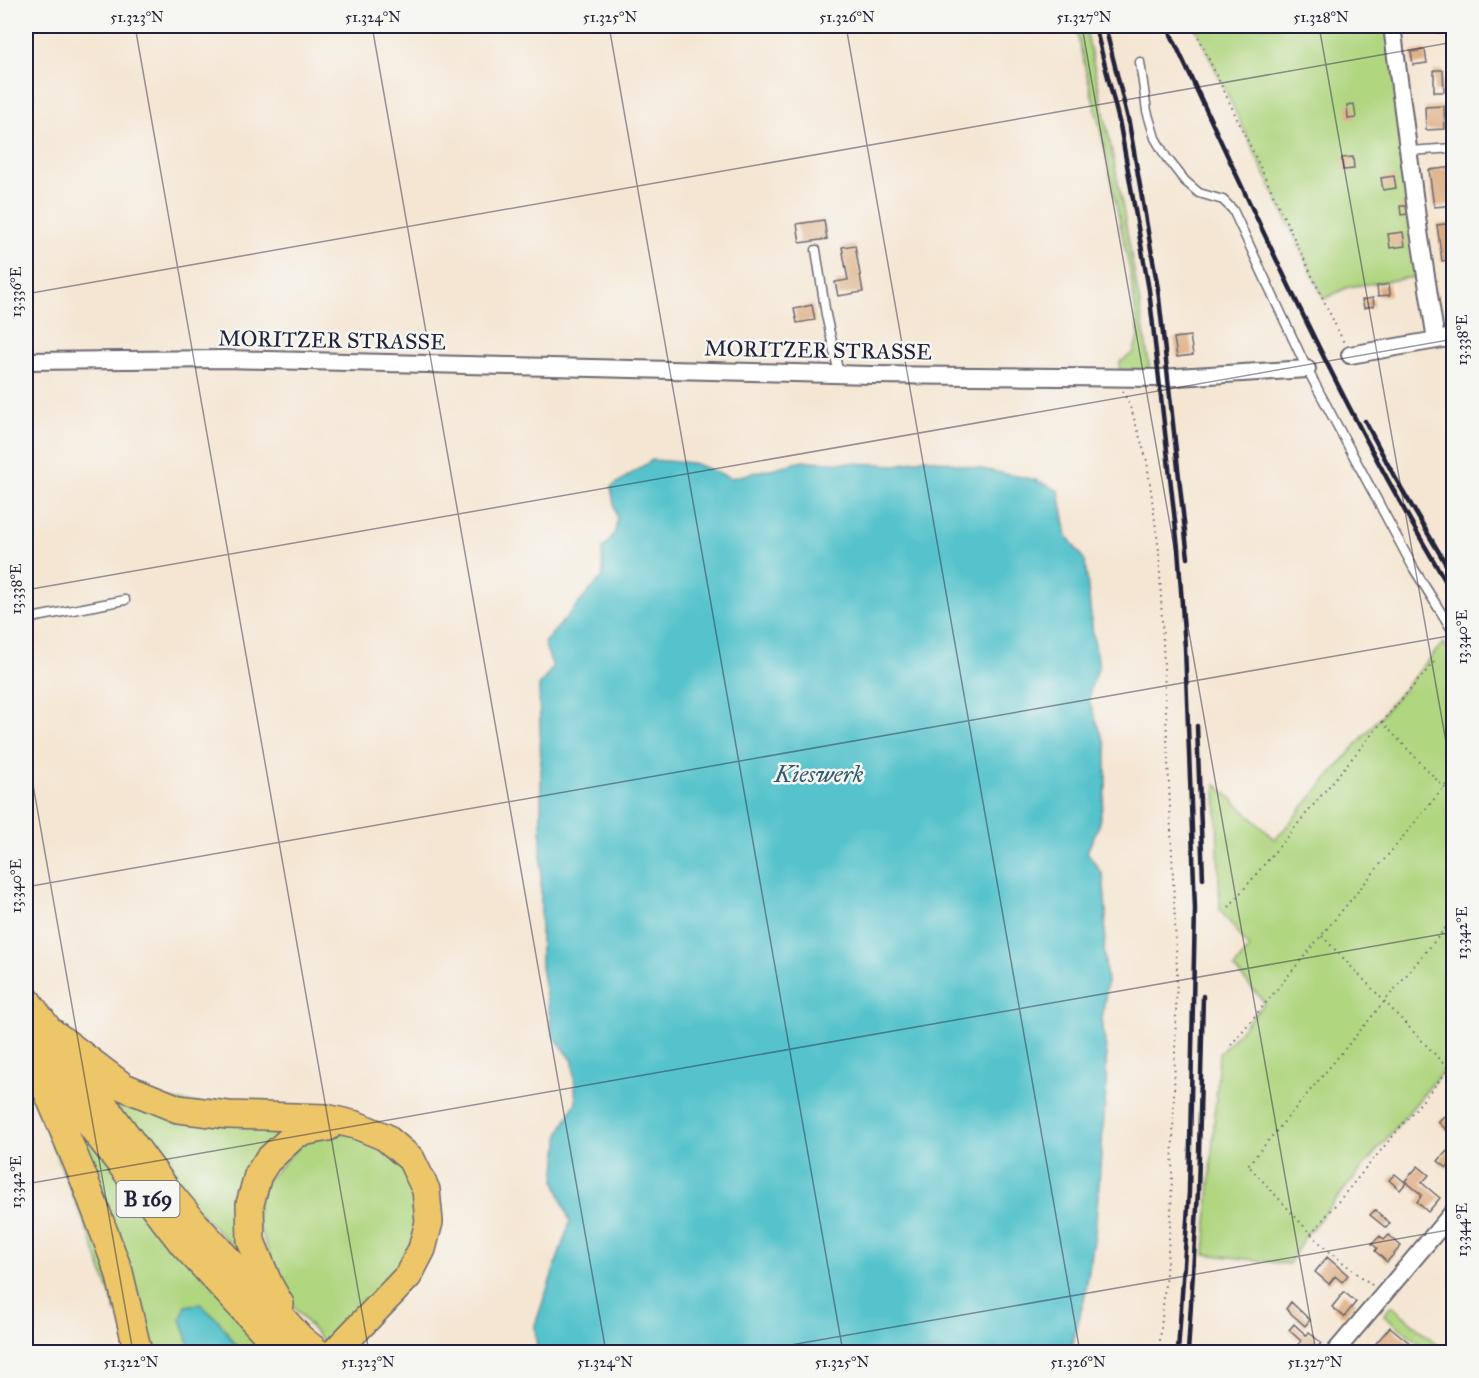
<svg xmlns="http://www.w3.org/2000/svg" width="1479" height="1378" font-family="'IM FELL Great Primer',serif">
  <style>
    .green { fill: #b0d680; stroke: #697c5e; stroke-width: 1.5 }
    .water { fill: #56c3cc; stroke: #3c7284; stroke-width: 1.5 }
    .building { fill: #deae83 }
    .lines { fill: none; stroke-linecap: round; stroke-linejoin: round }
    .service-casing { stroke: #6c6770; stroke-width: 11 }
    .minor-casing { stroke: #6c6770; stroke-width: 20 }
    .trunk-casing { stroke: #6c6770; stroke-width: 30 }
    .path { stroke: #6c6770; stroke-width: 2; stroke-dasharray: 1.5 4.5; stroke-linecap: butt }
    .service { stroke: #fff; stroke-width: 8 }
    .minor { stroke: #fff; stroke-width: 16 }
    .trunk { stroke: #ecc669; stroke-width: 27 }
    .rail { stroke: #22223b; stroke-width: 4.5 }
    .ticks { fill: none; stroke: #22223b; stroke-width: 1.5; stroke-opacity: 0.45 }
    .labels { text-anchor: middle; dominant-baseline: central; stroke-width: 5; stroke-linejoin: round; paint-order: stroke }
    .shield { fill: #f6f6f2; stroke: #626272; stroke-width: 1.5 }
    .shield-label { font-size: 21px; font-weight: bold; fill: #22223b }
    .street-label { font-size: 22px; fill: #22223b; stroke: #f6f6f2 }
    .water-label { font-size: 24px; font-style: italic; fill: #345a6e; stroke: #f6f6f2 }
    .neatline { fill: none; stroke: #22223b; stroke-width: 2 }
    .ticks-label { font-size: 15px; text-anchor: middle; fill: #22223b }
  </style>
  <rect width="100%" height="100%" fill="#f6f6f2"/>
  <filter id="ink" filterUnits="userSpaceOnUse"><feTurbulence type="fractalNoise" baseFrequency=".0167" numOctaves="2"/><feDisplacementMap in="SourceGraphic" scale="12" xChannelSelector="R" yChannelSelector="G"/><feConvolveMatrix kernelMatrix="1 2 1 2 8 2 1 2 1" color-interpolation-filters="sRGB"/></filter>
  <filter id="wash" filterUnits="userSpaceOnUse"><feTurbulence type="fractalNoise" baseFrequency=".008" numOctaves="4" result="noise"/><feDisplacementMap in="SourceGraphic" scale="24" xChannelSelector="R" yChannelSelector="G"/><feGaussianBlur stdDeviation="1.35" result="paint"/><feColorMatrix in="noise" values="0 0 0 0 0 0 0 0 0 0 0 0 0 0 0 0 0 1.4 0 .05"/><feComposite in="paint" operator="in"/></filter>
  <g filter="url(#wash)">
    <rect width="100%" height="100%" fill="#f5e6d3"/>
    <path class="green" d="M1075,26H1085C1111,140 1133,255 1150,371L1119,370L1120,362L1133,353L1139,336L1130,271L1102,136Z
      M1195,26H1389L1421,276L1348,287L1324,299Z
      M1443,643L1454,657L1453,1059L1304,1238L1289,1264L1205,1254L1219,1054L1265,1003L1234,968L1249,948L1220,910L1216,784L1275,840Z
      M26,1061L104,1251L117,1314L91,1240L26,1081Z
      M91,1073L117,1091L310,1122L263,1156L252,1266L180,1192Z
      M63,1103L271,1352H147Z
      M313,1133L355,1134L398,1160L414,1185L416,1234L400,1266L326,1345L287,1299L256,1220L261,1186Z
      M1391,1305L1446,1352H1430L1384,1315Z"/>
    <path class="water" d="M926,458L1036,480L1059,491L1067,536L1085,561L1093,635L1099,666L1090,689V704L1106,746V786L1098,827L1087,852L1103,875L1106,911L1104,953L1107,983L1102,1020L1106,1050V1089L1095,1235L1084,1300L1070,1352H537L535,1325L570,1222L555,1181L560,1132L576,1102L573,1061L553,1035L541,967V772L539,686L553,667L544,643L603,576L602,550L615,533L617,519L611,487L652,460L693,463L731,478L804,461L897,465Z
      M200,1304L218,1320L241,1352H192L181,1319L186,1306Z"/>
    <g id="blocks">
      <path class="building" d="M1438,26H1454V31L1438,33Z
        M1425,50L1427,63L1413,65L1411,52Z
        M1434,70H1443L1444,92H1434Z
        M1354,104L1356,118L1348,119L1347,105Z
        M1444,106L1445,129L1426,130L1425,107Z
        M1353,157L1354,169L1343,170L1342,158Z
        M1454,167V205L1434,207L1429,170Z
        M1394,176L1396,188L1383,190L1381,178Z
        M1400,206H1407L1408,214L1401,215Z
        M824,220L827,239L800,243L797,224Z
        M1454,223V259L1442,261L1437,225Z
        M1403,232L1405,246L1390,248L1388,234Z
        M855,245L863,292L838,296L835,282L848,280L842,247Z
        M1389,284L1390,295L1378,296L1377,286Z
        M1373,298L1374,306L1364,308L1362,300Z
        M812,305L815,320L797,323L794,309Z
        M1190,336L1193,355L1177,357L1174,338Z
        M1444,1116L1454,1125V1137L1438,1122Z
        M1447,1151L1454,1157V1165L1451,1163L1447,1168L1438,1161Z
        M1418,1166L1429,1175L1422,1183L1440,1198L1428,1212L1417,1202L1422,1195L1405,1181Z
        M1395,1174L1406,1183L1400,1190L1389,1180Z
        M1375,1210L1390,1223L1386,1228L1370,1215Z
        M1389,1235L1401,1246L1387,1262L1375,1251L1377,1248L1372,1244L1380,1236L1384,1240Z
        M1327,1257L1348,1275L1342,1282L1335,1276L1329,1284L1315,1272Z
        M1344,1292L1356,1302L1344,1317L1332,1307Z
        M1291,1302L1310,1320L1305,1326L1286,1309Z
        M1294,1324L1307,1336L1309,1332L1321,1343L1314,1352H1302L1296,1347L1301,1341L1289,1330Z
        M1390,1327L1417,1349L1414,1352H1376L1371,1349Z"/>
    </g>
  </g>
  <g filter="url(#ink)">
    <use href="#blocks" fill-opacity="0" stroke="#6c6770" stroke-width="1.5"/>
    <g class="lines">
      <g class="service-casing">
        <path id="service" d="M1140,62L1147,111L1155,138L1166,157L1185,181L1199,193L1223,200L1233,210L1307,369L1414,569L1454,633
          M1409,151L1454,148
          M816,250L826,315L839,374
          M26,619L125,600"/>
      </g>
      <g class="minor-casing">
        <path id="minor" d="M1392,26L1418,225L1436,340
          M1350,355L1454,337
          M26,361L225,359L872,375L1160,378L1307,369
          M1335,1352L1454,1211"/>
      </g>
      <g class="trunk-casing">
        <path id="trunk" d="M26,999L166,1189L196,1225L300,1338L317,1352
          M49,1030L124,1087L178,1109L228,1115L326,1118L356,1125L385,1137L411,1159L426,1190L429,1222L422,1249L408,1276L335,1352
          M26,1035L98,1135L183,1244L283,1352
          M40,1074L84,1179L119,1272L138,1352
          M280,1304L269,1285L251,1241L250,1204L258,1175L267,1161L297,1133L328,1127"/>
      </g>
      <path class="path" d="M1193,26L1344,343
        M1450,353L1454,371
        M1123,391L1132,412L1147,461L1159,551L1177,970L1171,1216L1159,1352
        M1382,722L1454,798
        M1229,907L1382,722L1435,661
        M1322,936L1448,1068
        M1231,1045L1454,775
        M1311,1234L1454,1063
        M1372,1285L1328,1251L1311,1234L1248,1165L1454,918"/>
      <use href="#service" class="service"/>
      <use href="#minor" class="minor"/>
      <use href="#trunk" class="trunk"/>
      <path class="rail" d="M1095,26L1120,125L1149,290L1178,548L1185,647L1195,909L1189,1192L1178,1352
        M1105,26L1129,123L1158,289L1188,558
        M1167,26C1257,218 1343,413 1454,595
        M1365,421L1393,474L1454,578
        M1197,726L1203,879
        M1188,1352L1198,1192L1203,996"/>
    </g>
  </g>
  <path class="ticks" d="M135,26L369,1352M372,26L606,1352M609,26L843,1352M846,26L1080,1352M1082,26L1316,1352M1319,26L1454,787M26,294L1454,42M26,590L1454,339M26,745L133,1352M26,887L1454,635M26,1184L1454,932M751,1352L1454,1229"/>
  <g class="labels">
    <rect class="shield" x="116.5" y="1181" width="63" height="36" rx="4.5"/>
    <g class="shield-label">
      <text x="148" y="1199">B 169</text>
    </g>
    <g class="street-label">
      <text transform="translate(332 340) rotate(1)">MORITZER STRASSE</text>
      <text transform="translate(818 350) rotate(1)">MORITZER STRASSE</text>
    </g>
    <g class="water-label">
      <text x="819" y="774">Kieswerk</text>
    </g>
  </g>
  <rect width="1479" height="1378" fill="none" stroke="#f6f6f2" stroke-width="66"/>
  <rect x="33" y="33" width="1413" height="1312" class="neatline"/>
  <g class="ticks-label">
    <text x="137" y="22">51.323°N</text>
    <text x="373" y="22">51.324°N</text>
    <text x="610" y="22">51.325°N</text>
    <text x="847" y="22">51.326°N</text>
    <text x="1084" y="22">51.327°N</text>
    <text x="1321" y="22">51.328°N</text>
    <text transform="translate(16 292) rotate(-90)" y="5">13.336°E</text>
    <text transform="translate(1462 340) rotate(-90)" y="5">13.338°E</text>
    <text transform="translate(16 589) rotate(-90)" y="5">13.338°E</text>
    <text transform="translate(1462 637) rotate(-90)" y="5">13.340°E</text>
    <text transform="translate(16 886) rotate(-90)" y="5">13.340°E</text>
    <text transform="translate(1462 933) rotate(-90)" y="5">13.342°E</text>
    <text transform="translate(16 1182) rotate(-90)" y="5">13.342°E</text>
    <text transform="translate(1462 1230) rotate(-90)" y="5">13.344°E</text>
    <text x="131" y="1367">51.322°N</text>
    <text x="368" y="1367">51.323°N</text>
    <text x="605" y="1367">51.324°N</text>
    <text x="842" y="1367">51.325°N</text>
    <text x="1078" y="1367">51.326°N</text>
    <text x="1315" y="1367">51.327°N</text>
  </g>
</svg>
